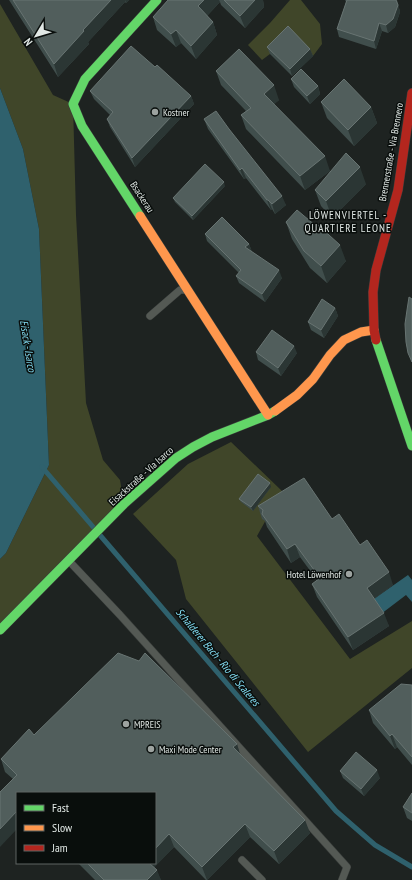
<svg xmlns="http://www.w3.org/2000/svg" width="412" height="880" font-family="'PT Sans Narrow',sans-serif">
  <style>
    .green { fill: #404629 }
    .water { fill: #2f616d }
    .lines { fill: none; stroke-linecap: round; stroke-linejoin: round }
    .stream { stroke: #2f616d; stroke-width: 5 }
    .lane-casing { stroke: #3a3e3c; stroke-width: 8 }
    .fast-casing { stroke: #3a3e3c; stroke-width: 10 }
    .slow-casing { stroke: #3a3e3c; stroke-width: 10 }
    .jam-casing { stroke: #3a3e3c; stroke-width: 10 }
    .lane { stroke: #545954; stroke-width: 7 }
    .fast { stroke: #63d668; stroke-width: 9 }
    .slow { stroke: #ff974d; stroke-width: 9 }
    .jam { stroke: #b3261e; stroke-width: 9 }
    .wall { fill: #404e4c }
    .shaded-wall { fill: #2b3634 }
    .building { fill: #515e5c; stroke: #687472 }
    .poi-dot { fill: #9da3a0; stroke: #090e0c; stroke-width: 1.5 }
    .labels { text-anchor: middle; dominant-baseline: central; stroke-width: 3; stroke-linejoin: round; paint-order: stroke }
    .poi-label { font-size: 10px; fill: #e1e8e5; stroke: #090e0c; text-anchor: start }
    .street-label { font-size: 10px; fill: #e1e8e5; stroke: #090e0c }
    .neighbourhood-label { font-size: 11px; letter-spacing: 1px; fill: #e1e8e5; stroke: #090e0c }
    .water-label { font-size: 11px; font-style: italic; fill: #82dbf1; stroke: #090e0c }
  </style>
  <rect width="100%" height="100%" fill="#1e2321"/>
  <path class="green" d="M290,0H301L320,24L322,44L313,56L291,34L270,54L262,60L248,45L270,23Z
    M0,4L53,95L73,104L76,215L86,403L103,460L120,480L124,504L0,630V559L6,553L49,465L39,229L23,149L0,88Z
    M231,442L282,491L257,536L350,659L412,621V668L308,752L186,599L176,560L133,514L188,464Z"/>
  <path class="water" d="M0,88L23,149L39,229L49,465L6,553L0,559Z
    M408,575L412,580V602L406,595L381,614L371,601Z"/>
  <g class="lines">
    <path class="stream" d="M42,467L94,528
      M99,534L336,811L375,845L412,867"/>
    <g class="lane-casing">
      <path id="lane" d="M150,316L180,290H186
        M69,561L120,615L347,867L342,880
        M242,860L262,880"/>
    </g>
    <g class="fast-casing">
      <path id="fast" d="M140,216L82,126L73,104L85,79L157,0
        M376,340L412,446
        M0,630L124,504L176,458L193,447L212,437L268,415L275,411"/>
    </g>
    <g class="slow-casing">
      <path id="slow" d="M140,216L268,415
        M275,411L297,395L313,379L330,355L344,340L361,332L374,330"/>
    </g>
    <g class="jam-casing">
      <path id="jam" d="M376,340L374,330L373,292L376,270L398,190L412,93"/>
    </g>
    <use href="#lane" class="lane"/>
    <use href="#fast" class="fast"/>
    <use href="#slow" class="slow"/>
    <use href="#jam" class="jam"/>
  </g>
  <path class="wall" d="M9,0H129L126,3L125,2L88,42L89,44L58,77Z
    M168,0H263L264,7L245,28L221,5L220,2L207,16L213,22L217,35L196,59L181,43L176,47L157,30L153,17Z
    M345,0H397L400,12L395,27L388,33L382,31L376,49L339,37L337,29L346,2Z
    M267,47L310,49L313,56L292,76L270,54Z
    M155,67L191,96L194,104L135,167L110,127L107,119L110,115L94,99L90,91Z
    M216,71L279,100L274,104L330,171L305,190L246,129L241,115L246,111L221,85Z
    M291,79L318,86L320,94L310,104L294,87Z
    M321,102L371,107L377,123L354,146L327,118Z
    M204,119L286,205L275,214L272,209L271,210L246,178L244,179L208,129Z
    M366,184L332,218L321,206L315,190Z
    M225,186L193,220L175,202L173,198Z
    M286,222L316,226L346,261L327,283L310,268L292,239Z
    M205,234L249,244L252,252L282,278L265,302L239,283L236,276L239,273L207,241Z
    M335,308L338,316L324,338L311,330L308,322Z
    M256,352L297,353L281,376L258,360Z
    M271,487L253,511L241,502L239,499Z
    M258,506L332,519L360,545L393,585L374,599L389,626L353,650L317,597L312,584L317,580L300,557L291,563L267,527L265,521L262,519Z
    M139,661L237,744L240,755L310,833L279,864L250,837L207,880H206L174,847L154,867L161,880H95L78,863H155L13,779L5,772L1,759Z
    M412,685V765L397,747L395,749L373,723L369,710Z
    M340,771L380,778L364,796L343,778Z
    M412,793V821L407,818L403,807Z"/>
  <path class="shaded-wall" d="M111,0H125V2L88,42L89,44L58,77L54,64L83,30Z
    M125,0H129L126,3Z
    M204,0H219L220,2L203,20L198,6Z
    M255,0H263L264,7L245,28L240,16Z
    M396,0L398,3L400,12L395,27L388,33L386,25Z
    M213,22L217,35L196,59L191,46Z
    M379,23L382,31L376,49L374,41Z
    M176,30L181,43L176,47L171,34Z
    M310,49L313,56L292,76L290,69Z
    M274,85L279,100L269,109L264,94Z
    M318,86L320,94L310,104L307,96Z
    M191,96L194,104L135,167L132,158Z
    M371,107L377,123L354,146L348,130Z
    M325,156L330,171L305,190L300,176Z
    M360,167L366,184L332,218L326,201Z
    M242,168L246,178L244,179L240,170Z
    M224,182L225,186L193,220L192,216Z
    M282,196L286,205L275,214L272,204Z
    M267,200H268L272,209L271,210Z
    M249,244L252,252L245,247Z
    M340,245L346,261L327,283L321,266Z
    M279,270L282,278L265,302L262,294Z
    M335,308L338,316L324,338L321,330Z
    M294,346L297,353L281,376L278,368Z
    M270,483L271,487L253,511L251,507Z
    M295,544L300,557L291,563L287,549Z
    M389,572L393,585L371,601L367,588Z
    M384,613L389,626L353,650L348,637Z
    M392,734L397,747L395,749L390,736Z
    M237,744L241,757L233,747Z
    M377,770L380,778L364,796L361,789Z
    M17,811V829L0,847V829Z
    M305,820L310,833L279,864L274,851Z
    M245,824L250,837L207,880L202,867Z
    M169,834L174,847L150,872L146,863H155V849Z
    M157,870L161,880H147Z"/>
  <path class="building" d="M13,0H111L83,30L84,31L54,64Z
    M168,0H204L198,6L213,22L191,46L176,30L171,34L153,17Z
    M224,0H255L240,16Z
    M347,0H396L398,5L393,19L386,25L379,23L374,41L337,29Z
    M288,26L310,49L290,69L267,47Z
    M131,46L155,67L157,65L191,96L132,158L107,119L113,112L90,91Z
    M239,49L274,85L264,94L325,156L300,176L241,115L251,108L216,71Z
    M301,69L318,86L307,96L291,79Z
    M344,79L371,107L348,130L321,102Z
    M216,111L229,129L282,196L272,204L268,200H267L242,168L240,170L204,119Z
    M346,153L360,167L326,201L315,190Z
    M205,164L224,182L192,216L173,198Z
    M297,210L316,226L318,225L340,245L321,266L304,251L286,222Z
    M222,217L249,244L245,247L279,270L262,294L236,276L241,270L205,234Z
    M409,297L412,299V362L408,353L406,342L405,324L407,310Z
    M322,299L335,308L321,330L308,322Z
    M272,330L294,346L278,368L256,352Z
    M258,474L270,483L251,507L239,499Z
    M304,478L332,519L339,514L360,545L367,540L389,572L367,588L384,613L348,637L312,584L320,578L295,544L287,549L262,514L263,510L258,506Z
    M118,653L139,661L145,653L233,740L237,744L233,747L305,820L274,851L245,824L202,867L169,834L155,849V793H17V811L0,829V792L17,775L1,759L29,729L34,735Z
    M401,684L412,685V757L392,734L390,736L369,710Z
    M356,752L377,770L361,789L340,771Z
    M412,793V813L403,807Z
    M87,863H149L157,870L147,880H104Z"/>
  <g class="poi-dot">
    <circle cx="155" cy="112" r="4"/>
    <circle cx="349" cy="574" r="4"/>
    <circle cx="126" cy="724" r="4"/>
    <circle cx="151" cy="749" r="4"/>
  </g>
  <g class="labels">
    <g class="poi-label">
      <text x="163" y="112">Kostner</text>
      <text x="341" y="574" text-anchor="end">Hotel Löwenhof</text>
      <text x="134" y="724">MPREIS</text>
      <text x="159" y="749">Maxi Mode Center</text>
    </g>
    <g class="street-label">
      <text transform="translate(391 152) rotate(-80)">Brennerstraße - Via Brennero</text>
      <text transform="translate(142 197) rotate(57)">Bsackerau</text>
      <text transform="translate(141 476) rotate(-42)">Eisackstraße - Via Isarco</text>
    </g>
    <g class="neighbourhood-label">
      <text x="348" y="215">LÖWENVIERTEL -<tspan x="348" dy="13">QUARTIERE LEONE</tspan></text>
    </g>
    <g class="water-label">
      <text transform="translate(28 346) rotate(81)">Eisack - Isarco</text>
      <text transform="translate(218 657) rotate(50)">Schalderer Bach - Rio di Scaleres</text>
    </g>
  </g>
  <rect x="16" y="792" width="140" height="72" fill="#090e0c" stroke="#5f6563"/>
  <rect x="24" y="805" width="20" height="6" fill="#63d668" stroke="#5f6563"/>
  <text x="52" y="812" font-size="12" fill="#e1e8e5">Fast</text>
  <rect x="24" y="825" width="20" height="6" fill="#ff974d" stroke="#5f6563"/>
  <text x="52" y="832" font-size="12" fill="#e1e8e5">Slow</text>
  <rect x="24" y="845" width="20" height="6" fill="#b3261e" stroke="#5f6563"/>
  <text x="52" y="852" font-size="12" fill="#e1e8e5">Jam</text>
  <g transform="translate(36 36) rotate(232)" stroke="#090e0c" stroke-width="3" paint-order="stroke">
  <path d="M0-3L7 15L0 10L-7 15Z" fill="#e1e8e5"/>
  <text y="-6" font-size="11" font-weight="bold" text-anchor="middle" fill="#e1e8e5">N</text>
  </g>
</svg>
